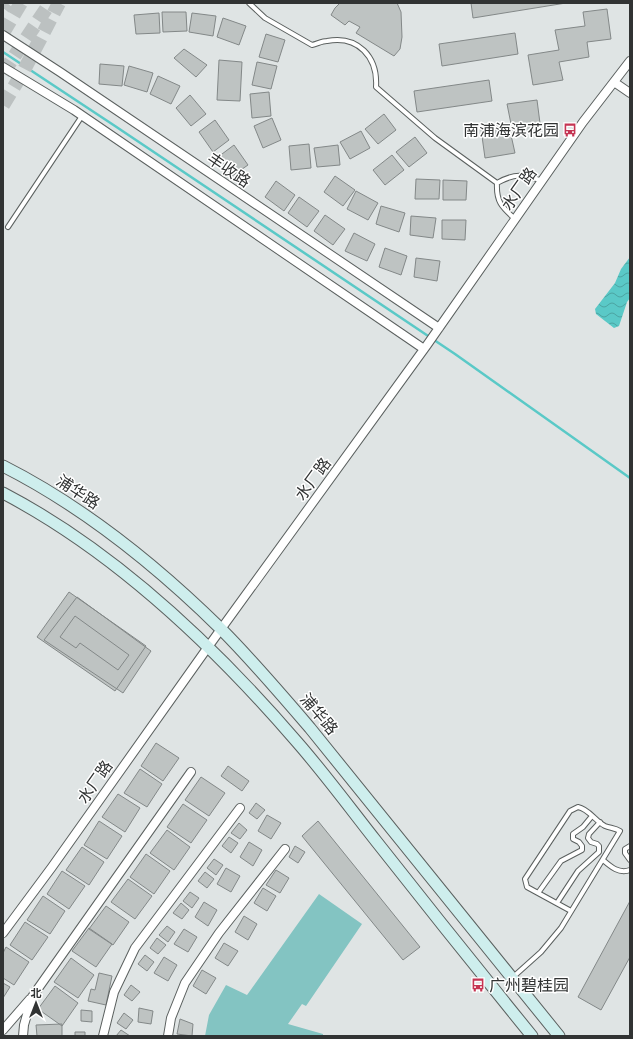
<svg xmlns="http://www.w3.org/2000/svg" width="633" height="1039" font-family="'Zilla Slab','Noto Sans SC',serif">
  <style>
    .park { fill: #83c4c2 }
    .water { fill: url(#water-waves) }
    .lines { fill: none; stroke-linecap: round; stroke-linejoin: round }
    .stream { stroke: #5ac9c7; stroke-width: 2.5 }
    .building { fill: #bec3c2; stroke: #838888 }
    .highway-tunnel { stroke: #bcc1c1; stroke-width: 14; stroke-dasharray: 14 7; stroke-linecap: butt }
    .lane-casing { stroke: #5b605f; stroke-width: 6 }
    .street-casing { stroke: #5b605f; stroke-width: 10 }
    .secondary-casing { stroke: #5b605f; stroke-width: 13 }
    .lane { stroke: #fff; stroke-width: 4 }
    .street { stroke: #fff; stroke-width: 8 }
    .secondary { stroke: #ceeeed; stroke-width: 11 }
    .labels { text-anchor: middle; dominant-baseline: central; stroke-width: 3; stroke-linejoin: round; paint-order: stroke }
    .poi-label { font-size: 16px; fill: #313333; stroke: #fff; text-anchor: end }
    .street-label { font-size: 16px; fill: #313333; stroke: #fff }
  </style>
  <defs>
    <pattern id="water-waves" width="16" height="10" patternUnits="userSpaceOnUse"><rect width="16" height="10" fill="#5ac9c7"/><path d="M0 5q4-4 8 0t8 0" fill="none" stroke="#4ba4a2"/></pattern>
  </defs>
  <rect width="100%" height="100%" fill="#dfe4e4"/>
  <path class="park" d="M319,894L362,924L306,1006L302,1004L288,1024L323,1034V1036H205L209,1015L226,985L247,995Z"/>
  <path class="water" d="M630,257V298L627,302L619,326L614,328L596,314L595,309L615,283L621,269Z"/>
  <g class="lines">
    <path class="stream" d="M3,52L115,126L455,354L630,478"/>
  </g>
  <path class="building" d="M340,3H397L401,12L402,37L400,49L394,56L356,33L360,27L349,21L345,25L331,15L335,8Z
    M471,3H566L473,18Z
    M607,9L611,39L587,42L589,57L559,62L563,80L533,85L528,55L559,50L555,30L585,26L583,12Z
    M162,12H186L187,31L163,32Z
    M159,13L160,33L136,34L134,15Z
    M192,13L216,16L213,36L189,32Z
    M223,18L246,26L239,45L217,37Z
    M515,33L518,54L442,66L439,44Z
    M266,34L285,40L278,62L259,57Z
    M184,49L207,65L196,77L174,58Z
    M219,60L242,62L240,101L217,100Z
    M257,62L277,66L271,89L252,85Z
    M100,64L124,66L122,86L99,84Z
    M129,66L153,73L147,92L124,85Z
    M158,76L180,86L171,104L150,94Z
    M489,80L492,101L417,112L414,91Z
    M269,92L271,116L252,118L250,94Z
    M190,95L206,114L191,126L176,108Z
    M537,100L541,131L511,135L515,153L485,158L481,129L511,124L507,104Z
    M384,114L396,130L378,144L365,129Z
    M272,118L281,140L263,148L254,126Z
    M215,120L229,140L213,152L199,132Z
    M361,131L370,148L350,159L340,142Z
    M415,137L427,153L409,167L396,152Z
    M309,144L311,168L291,170L289,146Z
    M234,145L248,165L232,176L218,157Z
    M338,145L340,165L317,167L314,148Z
    M392,155L404,170L385,185L373,170Z
    M335,176L355,190L343,206L324,192Z
    M416,179L440,180L439,199H415Z
    M443,180L467,181L466,200H443Z
    M276,181L295,195L284,211L265,197Z
    M356,191L378,203L368,220L347,209Z
    M299,197L319,211L307,227L288,213Z
    M381,206L405,213L399,232L376,224Z
    M325,215L345,229L333,245L314,231Z
    M411,216L436,218L433,238L410,235Z
    M442,220H466L465,240L442,239Z
    M354,233L375,244L367,261L345,251Z
    M385,248L407,256L401,275L379,267Z
    M416,258L440,261L437,281L414,277Z
    M69,592L146,646L115,691L37,637Z
    M77,597L151,651L123,693L44,640Z
    M75,616L129,655L118,670L80,643L76,648L60,637Z
    M156,743L179,758L163,781L141,766Z
    M228,766L249,781L242,791L221,776Z
    M140,769L162,784L147,807L124,793Z
    M201,777L225,793L209,816L185,800Z
    M118,794L140,808L125,832L102,817Z
    M256,803L265,810L257,819L249,813Z
    M183,804L207,820L191,843L167,827Z
    M267,815L281,823L271,839L258,831Z
    M99,821L122,836L107,859L84,845Z
    M318,821L420,947L403,960L302,836Z
    M239,823L247,830L240,839L231,833Z
    M167,830L190,847L174,870L150,853Z
    M229,837L238,843L231,853L222,846Z
    M249,842L262,850L253,866L240,857Z
    M295,846L305,852L298,863L289,857Z
    M82,847L104,862L89,885L66,870Z
    M146,854L170,871L154,894L130,877Z
    M214,859L223,865L216,875L207,868Z
    M226,868L240,876L231,892L217,884Z
    M276,870L289,878L280,893L266,885Z
    M62,871L85,886L69,909L47,894Z
    M205,872L214,879L207,888L198,881Z
    M128,879L152,896L135,919L111,902Z
    M263,888L276,896L267,911L254,903Z
    M190,892L199,898L192,908L183,901Z
    M43,896L65,911L50,934L27,920Z
    M630,901V957L601,1010L578,997Z
    M204,902L217,910L208,926L195,917Z
    M181,903L189,910L182,919L173,913Z
    M106,906L129,922L113,945L89,929Z
    M244,916L257,924L248,940L235,932Z
    M25,922L48,937L32,960L10,945Z
    M167,926L175,932L168,942L159,935Z
    M89,928L112,944L96,967L72,951Z
    M184,929L197,937L188,952L174,944Z
    M157,938L166,945L158,954L150,948Z
    M224,943L238,951L228,966L215,958Z
    M6,947L29,962L14,985L3,978V953Z
    M145,955L154,962L147,971L138,964Z
    M164,957L177,965L168,981L154,973Z
    M71,958L94,975L78,998L54,982Z
    M202,970L216,978L206,994L193,986Z
    M99,973L112,976L106,1005L88,1001L91,989L95,990Z
    M3,983L10,987L3,998Z
    M131,985L140,992L132,1001L124,995Z
    M55,986L78,1003L62,1026L38,1009Z
    M139,1008L153,1011L151,1024L138,1022Z
    M81,1010L92,1011V1022L81,1021Z
    M124,1013L133,1020L126,1029L117,1023Z
    M180,1019L193,1024L192,1036L177,1034Z
    M62,1024V1036H37L36,1025Z
    M121,1030L130,1036H116Z
    M75,1032H85V1036H75Z"/>
  <g class="lines">
    <path class="highway-tunnel" d="M3,8L7,3
      M3,33L21,3
      M3,73L50,3
      M3,105L23,72L59,3"/>
    <g class="lane-casing">
      <path id="lane" d="M249,3L265,18L312,45C317,44 322,41 327,41C358,35 378,57 376,87L435,138L497,183C496,202 502,207 515,219
        M497,183C515,173 523,174 542,181
        M8,227L82,116
        M630,846L625,849V853L630,860
        M603,860C611,867 619,874 630,870
        M538,893L561,861L582,850V846L579,842L573,839V834L583,827L592,816
        M557,903L578,871L599,852V846L597,844L591,842L588,838L589,834L600,822
        M512,978L541,952L561,928L620,831C615,828 610,828 605,826C595,821 589,809 578,807L570,811L525,879L527,887L571,911"/>
    </g>
    <g class="street-casing">
      <path id="street" d="M3,35L60,72L439,328
        M3,67L74,110L424,349
        M614,82L630,93
        M3,933L52,867L208,647L427,345L583,122L630,61
        M3,1030L30,999
        M23,1036L24,1025L32,997L191,772
        M103,1036L114,992L135,948L240,808
        M168,1036L171,1018L185,983L219,933L285,849"/>
    </g>
    <g class="secondary-casing">
      <path id="secondary" d="M3,466C84,507 156,565 221,629C252,660 281,694 310,728L559,1036
        M3,493C114,551 216,648 297,742C325,774 350,808 376,841C428,907 480,972 532,1036"/>
    </g>
    <use href="#lane" class="lane"/>
    <use href="#street" class="street"/>
    <use href="#secondary" class="secondary"/>
  </g>
  <defs>
    <g id="bus-bare" transform="scale(1.08)"><path d="M-5-6H5V4H4V6H2V4H-2V6H-4V4H-5ZM-3.5-4V0h7V-4ZM-3.5 1.2v1.5H-2V1.2ZM2 1.2v1.5H3.5V1.2Z" fill="#c53553" stroke="#fff" stroke-width="2.5" paint-order="stroke"/></g>
  </defs>
  <g fill-rule="evenodd">
    <use href="#bus-bare" x="570" y="130"/>
    <use href="#bus-bare" x="478" y="985"/>
  </g>
  <g class="labels">
    <g class="poi-label">
      <text x="559" y="130">南浦海滨花园</text>
      <text x="489" y="985" text-anchor="start">广州碧桂园</text>
    </g>
    <g class="street-label">
      <text transform="translate(229 170) rotate(34)">丰收路</text>
      <text transform="translate(519 189) rotate(-55)">水厂路</text>
      <text transform="translate(313 479) rotate(-54)">水厂路</text>
      <text transform="translate(78 492) rotate(33)">浦华路</text>
      <text transform="translate(319 714) rotate(50)">浦华路</text>
      <text transform="translate(95 782) rotate(-55)">水厂路</text>
    </g>
  </g>
  <rect width="633" height="1039" fill="none" stroke="#313333" stroke-width="8"/>
  <g transform="translate(36 1003)" stroke="#ffffff" stroke-width="3" paint-order="stroke">
  <path d="M0-3L7 15L0 10L-7 15Z" fill="#313333"/>
  <text y="-6" font-size="11" font-weight="bold" text-anchor="middle" fill="#313333">北</text>
  </g>
</svg>
